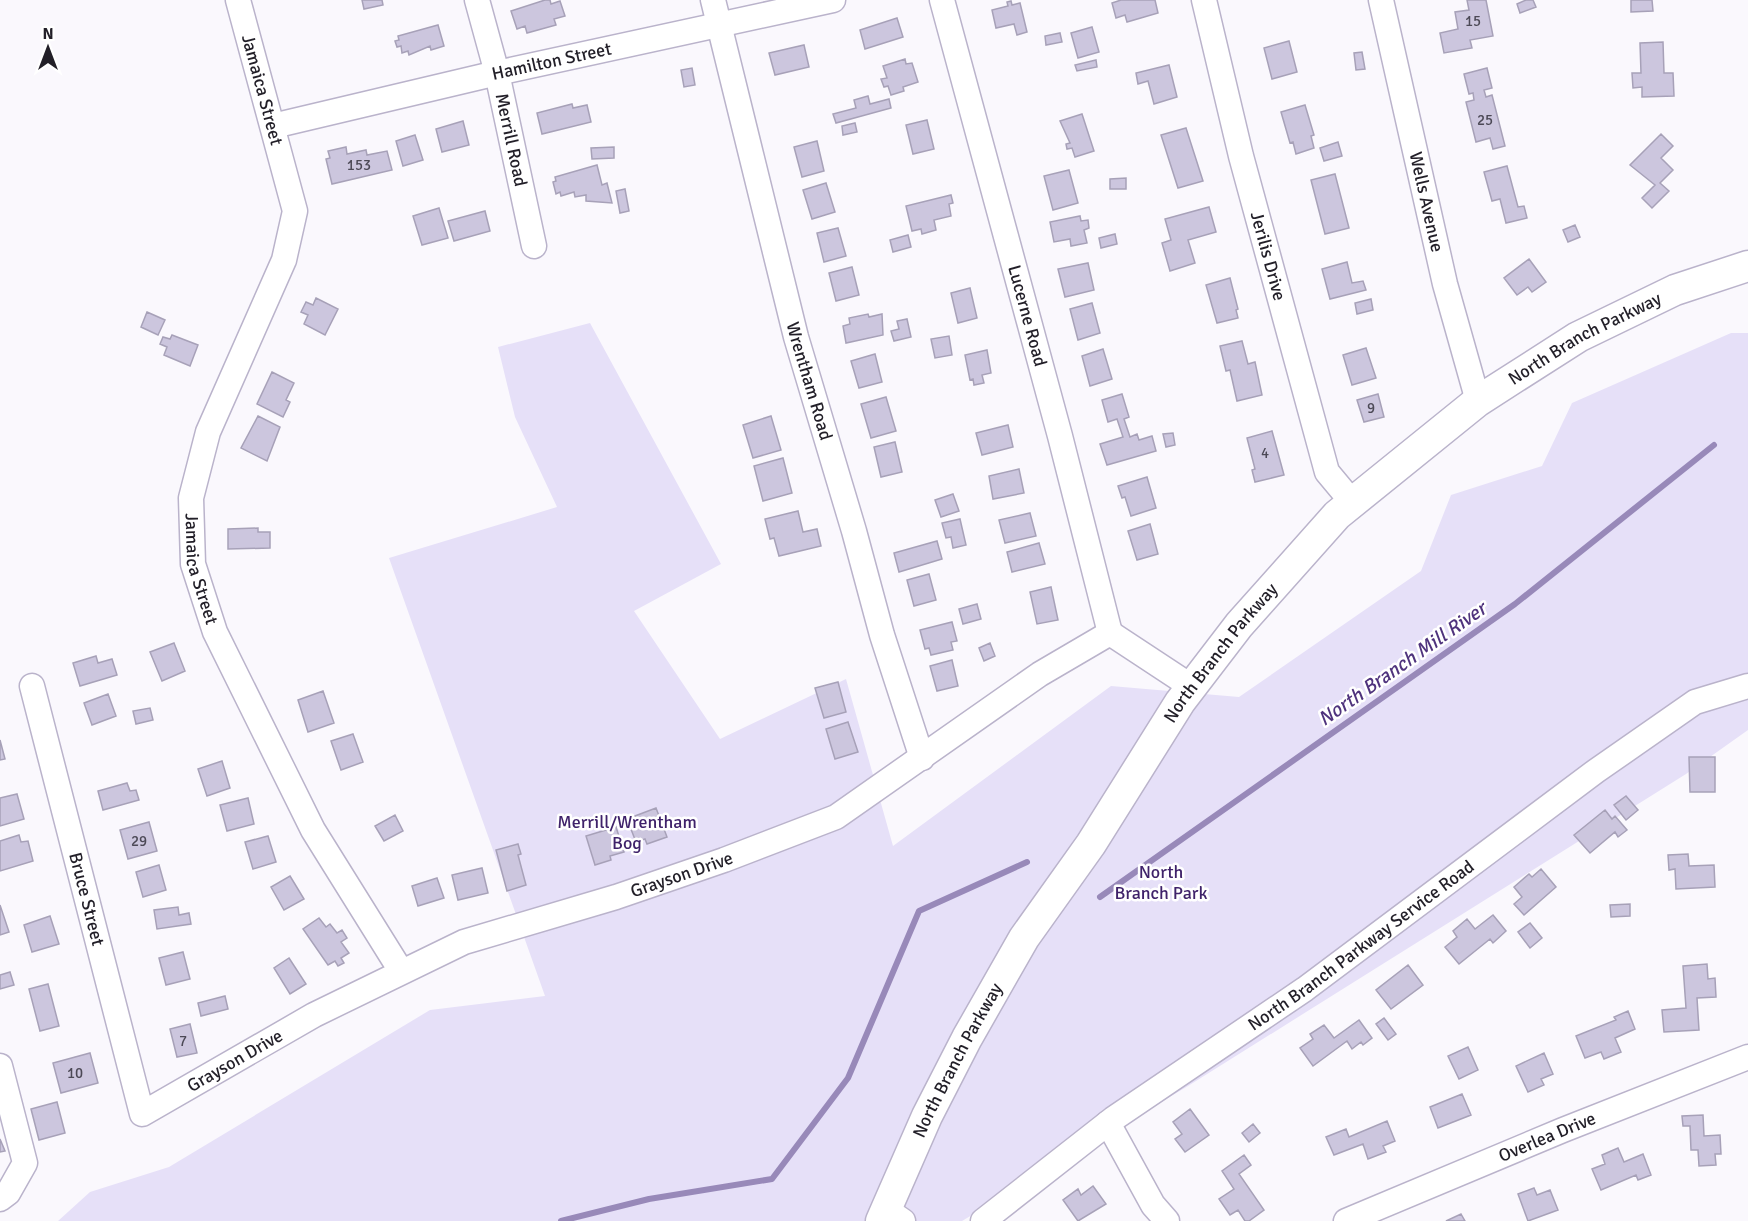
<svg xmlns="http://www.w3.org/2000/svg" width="1748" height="1221" font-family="Signika,sans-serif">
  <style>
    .green { fill: #e6e0f8 }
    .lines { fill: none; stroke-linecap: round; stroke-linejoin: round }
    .stream { stroke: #9889b9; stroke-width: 6 }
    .building { fill: #ccc6de; stroke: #a7a1b8; stroke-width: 1.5 }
    .minor-casing { stroke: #bab3cb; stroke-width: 27 }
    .tertiary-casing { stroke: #bab3cb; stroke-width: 33 }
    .minor { stroke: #fff; stroke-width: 24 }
    .tertiary { stroke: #fff; stroke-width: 30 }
    .labels { text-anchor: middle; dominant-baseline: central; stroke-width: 5; stroke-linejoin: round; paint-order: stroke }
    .number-label { font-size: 15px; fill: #4c4956 }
    .street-label { font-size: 18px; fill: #221f28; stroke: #fff }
    .park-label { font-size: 18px; fill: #3f226a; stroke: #fff }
    .water-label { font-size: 20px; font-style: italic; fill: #4f337d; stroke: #fff }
  </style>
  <rect width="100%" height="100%" fill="#faf8fd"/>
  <path class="green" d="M590,323L721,564L634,611L720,739L846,679L893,846L1111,686L1239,697L1421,571L1451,495L1542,466L1572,403L1731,333H1748V730L1686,774L1188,1086L962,1221H58L90,1192L169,1167L430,1010L545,996L389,558L557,507L515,417L498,347Z"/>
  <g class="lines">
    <path class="stream" d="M1100,897L1515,604L1714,445
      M561,1221L649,1199L772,1179L848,1078L919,911L1027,862"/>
  </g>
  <path class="building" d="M362,0H382L383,5L364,9Z
    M545,0H550L551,4L560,1L565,16L554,19L556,25L527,33L525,26L517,29L511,11Z
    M1121,0H1155L1158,13L1127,22L1125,15L1116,18L1112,3Z
    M1467,0H1486L1493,36L1470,40L1472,48L1444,53L1440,33L1458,29L1455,12L1469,10Z
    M1526,0H1533L1536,7L1520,13L1517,4Z
    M1631,0H1652L1653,11L1631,12Z
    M1011,1L1012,5L1020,3L1027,32L1017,35L1014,24L996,28L992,10L1008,6L1007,2Z
    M897,18L903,37L865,49L860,30Z
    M438,25L444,46L431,50L430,46L409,55L408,51L402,53L401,46L397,47L395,41L399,40L398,36Z
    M1092,27L1099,52L1078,58L1071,33Z
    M1060,33L1062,42L1046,45L1045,36Z
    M1289,41L1297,72L1272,79L1264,48Z
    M1663,42L1664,73H1673L1674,96L1642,97V87L1633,88L1632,73H1641L1640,43Z
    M804,45L809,67L775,75L769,53Z
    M1362,52L1365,69L1356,70L1354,53Z
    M905,59L906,64L912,63L918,82L903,87L904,91L891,95L888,86L884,87L881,79L887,78L883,66Z
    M1096,60L1097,67L1077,71L1075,65Z
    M1169,65L1177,97L1154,104L1148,81L1138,84L1136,73Z
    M692,68L695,85L684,87L681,70Z
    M1487,68L1492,88L1484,90L1486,97L1492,95L1505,146L1493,149L1490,138L1476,142L1466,102L1474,100L1473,93L1469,94L1464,74Z
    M868,96L870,104L889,99L891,108L836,123L833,114L856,108L854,100Z
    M572,104L573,108L587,105L591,122L542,134L537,113Z
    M1305,105L1314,135L1311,136L1314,148L1296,154L1293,142L1290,143L1281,112Z
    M1082,114L1094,151L1075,157L1072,148L1067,149L1066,144L1070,143L1060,121Z
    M927,120L934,149L913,154L906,125Z
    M463,121L469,145L442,152L436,129Z
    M855,123L857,132L843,135L842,126Z
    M1186,128L1203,181L1178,188L1161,135Z
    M1661,134L1673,146L1661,158L1673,170L1660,183L1669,191L1652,208L1642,198L1655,185L1630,165Z
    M415,135L423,160L403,166L396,141Z
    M817,141L824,171L802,177L794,147Z
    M1338,142L1342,156L1324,161L1320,148Z
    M346,147L347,154L366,150L367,155L387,151L392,170L332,184L326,159L330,158L328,151Z
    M614,147V158L592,159L591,148Z
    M597,165L602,185L607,183L612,203L586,201V195L575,197L574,192L561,196L560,192L556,194L553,182L556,181L555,177Z
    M1507,166L1518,207L1524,206L1527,218L1506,223L1500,199L1492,201L1484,172Z
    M1069,170L1078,203L1053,210L1044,176Z
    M1335,174L1349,228L1325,234L1311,180Z
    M1126,178V189H1110V179Z
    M826,183L835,212L812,219L803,190Z
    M625,189L629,211L620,213L616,191Z
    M951,195L953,203L949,204L951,216L934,220L936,230L922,234L921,229L912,231L906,206Z
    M1209,207L1216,232L1188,240L1195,263L1170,271L1162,243L1171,240L1165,219Z
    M439,208L448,238L422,245L413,216Z
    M485,211L490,231L454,241L448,221Z
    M1080,216L1081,221L1088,220L1089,228L1084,230L1087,243L1071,246L1070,239L1054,242L1050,222Z
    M1575,225L1580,237L1568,242L1563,230Z
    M838,228L846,256L824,262L817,233Z
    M1115,234L1117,244L1101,248L1099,238Z
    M908,235L911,247L893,252L890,240Z
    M1529,259L1546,282L1532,292L1528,287L1517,295L1504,278Z
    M1347,262L1352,283L1363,281L1366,290L1330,299L1322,269Z
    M1088,263L1094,290L1065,297L1058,269Z
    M852,267L859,295L836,301L829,273Z
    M1230,278L1238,309L1236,310L1238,318L1217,323L1206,285Z
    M970,288L977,318L958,323L951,293Z
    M316,298L338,309L325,335L304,324L308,315L301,312L306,302L313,305Z
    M1371,299L1373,310L1357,314L1355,303Z
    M1092,303L1100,333L1078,340L1070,309Z
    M147,312L165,320L158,335L141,327Z
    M868,314L869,317L882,314L883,335L846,343L843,326L850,324L849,318Z
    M907,319L911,337L894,341L891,331L899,329L897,321Z
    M172,335L198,345L190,366L164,355L167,347L160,344L163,337L170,339Z
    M949,336L952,355L935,358L931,339Z
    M1242,341L1248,364L1255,362L1262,395L1237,401L1230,370L1226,371L1220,346Z
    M1366,348L1376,378L1352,385L1343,355Z
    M1103,349L1112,379L1090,386L1082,356Z
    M987,350L991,373L982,375L984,383L974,385L973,379L970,380L965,355Z
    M875,354L882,382L859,388L851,361Z
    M272,372L294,383L286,400L290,402L283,417L257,404Z
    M1122,394L1129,417L1124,419L1130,437L1137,434L1139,440L1152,436L1156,451L1107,465L1100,444L1123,437L1117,419L1108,422L1102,400Z
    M1378,394L1384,417L1364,422L1357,400Z
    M886,397L896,431L871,438L861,404Z
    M258,416L280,427L267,461L241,448Z
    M771,416L781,450L753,458L743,425Z
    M1008,425L1013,447L982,455L976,433Z
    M1272,431L1284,475L1255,482L1252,470L1255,469L1247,438Z
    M1173,433L1175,445L1166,447L1163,434Z
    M895,442L902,472L881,477L874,447Z
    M783,458L792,493L763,501L754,466Z
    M1019,469L1024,493L993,499L989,476Z
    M1147,477L1156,508L1131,516L1125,497L1122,498L1118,486Z
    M953,494L959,511L941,517L935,500Z
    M798,511L803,532L817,529L821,546L779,556L774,538L770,539L765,519Z
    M1030,513L1036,536L1005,543L999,520Z
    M960,519L966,545L953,548L951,537L946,538L942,523Z
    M1150,524L1158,554L1137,560L1128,531Z
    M258,528V532H270V548L228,549V529Z
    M937,541L942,559L899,572L894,553Z
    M1039,543L1045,564L1012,572L1007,552Z
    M929,574L936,600L914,606L907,580Z
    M1051,587L1058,620L1037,624L1030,592Z
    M977,604L981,619L963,624L959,609Z
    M952,622L957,641L951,642L953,650L931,655L929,648L925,649L920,630Z
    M174,643L185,671L162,681L150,652Z
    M990,643L995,656L984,661L979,648Z
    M96,656L98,663L112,659L117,675L80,686L73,663Z
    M952,660L958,686L937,691L930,666Z
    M838,682L846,712L824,718L815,688Z
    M323,691L334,723L308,732L298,700Z
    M108,694L116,716L92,725L84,703Z
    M150,708L153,720L136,724L133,711Z
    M848,722L858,752L835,759L826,729Z
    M353,734L363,762L341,770L331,741Z
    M0,740L5,759L0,760Z
    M1689,757H1715V792H1690Z
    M222,761L230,788L207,796L198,769Z
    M127,783L130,791L136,790L139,800L103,810L98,791Z
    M17,794L24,819L0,826V798Z
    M1626,796L1638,810L1626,820L1614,805Z
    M248,798L254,824L227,831L220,805Z
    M656,808L667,837L647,844L645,839L636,842L627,819Z
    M1605,810L1612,819L1615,816L1627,830L1618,837L1615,832L1590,853L1574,835Z
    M395,815L403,831L384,841L375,826Z
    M149,822L157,851L128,859L120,830Z
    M616,827L624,852L610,856L611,860L595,865L586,836Z
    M19,835L21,842L28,841L33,861L0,871V841Z
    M268,836L276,862L253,869L245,842Z
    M518,844L521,854L518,855L526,885L507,891L496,850Z
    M1688,854L1689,866L1714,865L1715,887L1676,889L1675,869L1669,870L1668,855Z
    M159,865L166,890L143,897L136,872Z
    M482,868L488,893L458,900L452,875Z
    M1541,869L1556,887L1524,915L1514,904L1522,897L1514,887L1529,874L1532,877Z
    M290,876L304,899L284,910L271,887Z
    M437,878L444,898L418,906L412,886Z
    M1630,904V916L1611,917L1610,905Z
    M0,905L9,932L0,935Z
    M178,907L179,915L189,913L191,924L157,929L154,910Z
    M1493,915L1506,931L1493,943L1490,939L1459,964L1445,947L1457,937L1453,931L1467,919L1475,929Z
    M50,916L59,944L32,952L24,925Z
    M319,918L326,927L330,924L337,933L342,930L347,938L341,942L349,953L341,958L344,963L338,966L335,961L328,965L303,929Z
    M1530,923L1542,938L1530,948L1518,932Z
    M183,952L190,979L166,985L159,958Z
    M289,958L306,984L290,994L274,968Z
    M1707,964L1708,979L1715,978L1716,997L1697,998L1699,1030L1664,1032L1662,1010L1686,1008L1683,966Z
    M1408,965L1423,985L1391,1009L1376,990Z
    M10,972L14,985L0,989V975Z
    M48,984L59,1026L40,1031L29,989Z
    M225,996L228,1009L201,1016L198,1003Z
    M1628,1011L1635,1029L1615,1038L1621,1052L1604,1059L1601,1052L1585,1058L1576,1036L1616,1020L1614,1017Z
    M1384,1018L1396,1034L1388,1040L1376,1024Z
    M1359,1020L1372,1038L1363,1045L1361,1042L1352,1049L1347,1041L1313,1066L1300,1048L1313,1039L1310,1034L1324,1025L1334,1038Z
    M190,1024L197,1053L177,1057L170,1029Z
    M1468,1047L1478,1070L1459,1079L1448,1056Z
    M90,1053L98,1083L61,1093L53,1063Z
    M1544,1053L1553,1074L1541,1079L1544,1085L1528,1092L1516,1066Z
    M1462,1094L1471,1115L1438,1128L1430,1107Z
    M57,1102L65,1133L39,1140L31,1109Z
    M1190,1109L1209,1135L1185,1152L1175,1139L1182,1134L1173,1122Z
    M1703,1115L1704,1136L1720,1135L1721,1154H1715L1716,1165L1699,1166L1698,1150H1691L1690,1126H1683L1682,1116Z
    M1387,1121L1395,1141L1383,1146L1386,1152L1368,1159L1363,1144L1334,1155L1326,1137L1346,1129L1349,1137Z
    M1253,1124L1260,1133L1249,1142L1242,1133Z
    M0,1139L5,1151L0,1152Z
    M1618,1148L1624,1162L1643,1154L1651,1175L1638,1180L1636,1175L1601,1190L1592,1169L1605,1164L1602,1155Z
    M1244,1155L1251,1165L1239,1174L1264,1210L1249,1221H1245L1238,1210L1230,1215L1219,1199L1234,1189L1222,1171Z
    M1093,1186L1106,1204L1078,1221L1063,1200L1078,1189L1081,1195Z
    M1534,1188L1537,1195L1550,1190L1558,1210L1528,1221L1518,1194Z
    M1461,1214L1465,1221H1446Z"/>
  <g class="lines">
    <g class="minor-casing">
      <g id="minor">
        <path id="s1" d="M238,0L295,211L284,260L208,432L191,498L193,564L215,632L313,830L401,971"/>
        <path id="s2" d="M477,0L497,73L534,246"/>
        <path id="s3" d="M713,0L796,337L854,531L882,635L922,758"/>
        <path id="s4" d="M942,0L1060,436L1110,633"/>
        <path id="s5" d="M1204,0L1241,156L1327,472L1352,502"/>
        <path id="s6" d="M1381,0L1445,284L1478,401"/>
        <path id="s7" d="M273,126L497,73L833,0"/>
        <path id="s8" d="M32,686L142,1114L314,1015L464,942L616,897L724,860L836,817L1040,674L1110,633L1192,687"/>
        <path d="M0,1066L25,1163L8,1193L0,1199"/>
        <path d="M1108,1123L1153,1205L1167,1221"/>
        <path d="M887,1210L903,1221"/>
        <path id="s9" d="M983,1221L1113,1119L1305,989L1596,771L1695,702L1748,686"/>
        <path id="s10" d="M1346,1221L1563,1130L1748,1057"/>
      </g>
    </g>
    <g class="tertiary-casing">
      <g id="tertiary">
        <path id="s11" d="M881,1221L927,1116L967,1038L1024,938L1091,844L1180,702L1239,625L1337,515L1478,401L1578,337L1675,290L1748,266"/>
      </g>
    </g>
    <use href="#minor" class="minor"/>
    <use href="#tertiary" class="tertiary"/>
  </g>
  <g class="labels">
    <g class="number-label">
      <text x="1473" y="21">15</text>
      <text x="1485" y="120">25</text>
      <text x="359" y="165">153</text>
      <text x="1371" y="408">9</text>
      <text x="1265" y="453">4</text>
      <text x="139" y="841">29</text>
      <text x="183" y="1041">7</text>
      <text x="75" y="1073">10</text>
    </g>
    <g class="street-label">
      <text stroke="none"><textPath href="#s7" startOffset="286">Hamilton Street</textPath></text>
      <text stroke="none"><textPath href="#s1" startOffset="93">Jamaica Street</textPath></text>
      <text stroke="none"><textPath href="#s2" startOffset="144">Merrill Road</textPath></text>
      <text stroke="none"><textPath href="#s6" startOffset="207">Wells Avenue</textPath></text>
      <text stroke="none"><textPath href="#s5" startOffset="264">Jerilis Drive</textPath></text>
      <text stroke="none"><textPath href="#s4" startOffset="327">Lucerne Road</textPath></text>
      <text stroke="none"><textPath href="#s11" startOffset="1150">North Branch Parkway</textPath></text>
      <text stroke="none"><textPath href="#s3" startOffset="393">Wrentham Road</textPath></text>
      <text stroke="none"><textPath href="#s1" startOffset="597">Jamaica Street</textPath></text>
      <text stroke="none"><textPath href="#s11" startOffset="664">North Branch Parkway</textPath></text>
      <text stroke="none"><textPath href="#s8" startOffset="1035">Grayson Drive</textPath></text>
      <text stroke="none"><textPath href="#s8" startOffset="220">Bruce Street</textPath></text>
      <text stroke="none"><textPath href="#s9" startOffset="468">North Branch Parkway Service Road</textPath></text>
      <text stroke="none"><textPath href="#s11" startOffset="178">North Branch Parkway</textPath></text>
      <text stroke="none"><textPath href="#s8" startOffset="549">Grayson Drive</textPath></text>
      <text stroke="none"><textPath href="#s10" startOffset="218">Overlea Drive</textPath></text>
    </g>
    <g class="park-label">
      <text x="627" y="822">Merrill/Wrentham<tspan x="627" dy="21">Bog</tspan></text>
      <text x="1161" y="872">North<tspan x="1161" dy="21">Branch Park</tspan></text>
    </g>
    <g class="water-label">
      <text transform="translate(1402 664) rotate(-35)">North Branch Mill River</text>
    </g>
  </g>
  <g transform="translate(48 48)" stroke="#ffffff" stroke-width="4.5" paint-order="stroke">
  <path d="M0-4.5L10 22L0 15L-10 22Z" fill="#221f28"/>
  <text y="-9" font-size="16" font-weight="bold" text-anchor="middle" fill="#221f28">N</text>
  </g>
</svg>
